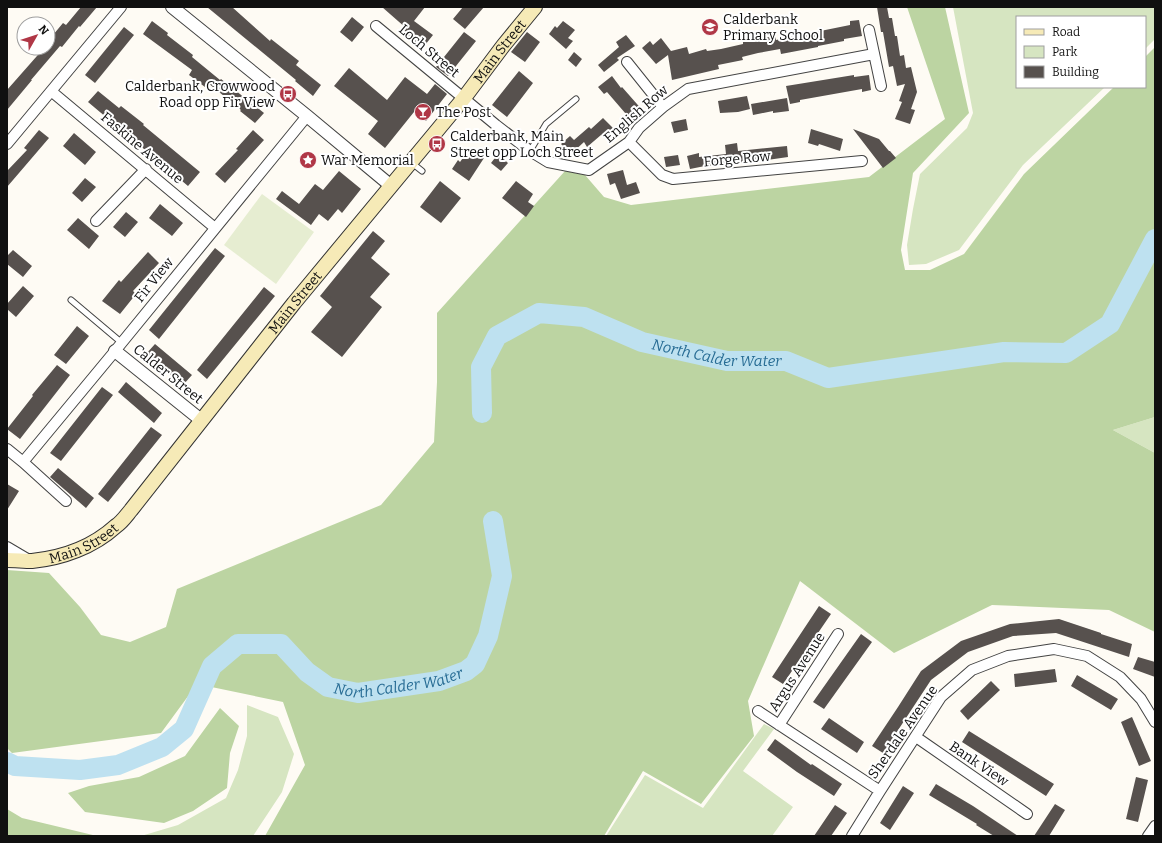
<svg xmlns="http://www.w3.org/2000/svg" width="1162" height="843" font-family="Bitter,serif">
  <style>
    .green { fill: #d6e5c1 }
    .forest { fill: #bcd4a2 }
    .pitch { fill: #e6edd1 }
    .lines { fill: none; stroke-linecap: round; stroke-linejoin: round }
    .river { stroke: #bee1f0; stroke-width: 20 }
    .building { fill: #57514e }
    .service-casing { stroke: #434343; stroke-width: 7 }
    .minor-casing { stroke: #434343; stroke-width: 12 }
    .tertiary-casing { stroke: #434343; stroke-width: 14 }
    .secondary-casing { stroke: #323232; stroke-width: 16 }
    .service { stroke: #fff; stroke-width: 5 }
    .minor { stroke: #fff; stroke-width: 10 }
    .tertiary { stroke: #fff; stroke-width: 12 }
    .secondary { stroke: #f6eab7; stroke-width: 14 }
    .labels { text-anchor: middle; dominant-baseline: central; stroke-width: 4; stroke-linejoin: round; paint-order: stroke }
    .poi-label { font-size: 14px; fill: #101010; stroke: #fff; text-anchor: start }
    .street-label { font-size: 14px; fill: #101010; stroke: #fff }
    .water-label { font-size: 15px; font-style: italic; fill: #276c94; stroke: #fff }
  </style>
  <rect width="100%" height="100%" fill="#fefbf4"/>
  <path class="green" d="M953,7H1155V39L1145,49V17H1017V87H1105L1023,165L959,250L926,264L909,265L907,245L913,209L920,174L967,128L973,113Z
    M1155,417V453L1113,430Z
    M247,705L278,717L294,754L282,792L253,836H141L178,825L226,798L238,770L247,736Z
    M764,724L774,729L743,771L793,807L772,836H606L645,775L703,808Z"/>
  <path class="forest" d="M907,7H945L969,113L913,173L901,250L905,270H930L964,254L1024,174L1114,87H1145V57L1155,47V417L1113,430L1155,453V632L1109,610L992,605L894,653L800,581L748,701L754,736L701,804L643,771L604,836H265L305,765L283,702L197,684L161,733L12,753L7,748V570L49,573L80,607L101,635L130,642L166,627L177,589L381,505L434,442L437,382V313L565,171L585,175L604,197L631,205L869,177L945,119Z
    M220,708L239,726L230,753L227,788L193,811L164,823L85,812L68,793L89,786L139,777L185,756Z
    M7,809L22,818L97,836H7Z"/>
  <path class="pitch" d="M262,194L314,232L276,284L224,245Z"/>
  <g class="lines">
    <g class="river">
      <path id="s1" d="M482,413L481,367L497,336L539,313L584,317L642,342L727,361H786L828,378L1004,352L1066,353L1110,324L1155,239"/>
      <path id="s2" d="M7,762L15,766L80,770L118,765L162,747L184,729L212,666L238,644H281L307,672L328,687L358,693L439,681L466,671L475,664L488,636L502,576L493,521"/>
    </g>
  </g>
  <path class="building" d="M81,7H97L80,27L79,26L62,47L60,46L31,80H32L7,110V90L44,48H48V41L63,23L66,25Z
    M207,7H232L270,41L271,39L299,61L296,65L321,85L313,96L295,81L296,80Z
    M382,7H425L414,21L433,35L425,45L420,42L418,44L403,33L406,28Z
    M463,7H484L465,29L453,19Z
    M877,7H887L889,18H892L895,36H897L900,56L904,55L906,68L911,67L917,92L911,109L915,110L910,124L895,119L902,102L899,101L905,84L897,86L893,66L889,67L883,32H881Z
    M352,17L364,27L352,42L340,32Z
    M859,20L862,36L844,39V41L818,46V47L781,54L780,49L758,53L742,57L743,60L718,65L719,69L672,80L668,55L656,64L642,48L650,41L653,45L661,38L671,51L687,47L689,54L706,49L707,51L721,49L743,44V42L764,38L776,36V40L850,25V21Z
    M152,21L168,33L167,35L193,55L192,57L220,80L221,79L264,113L255,123L240,111L241,110L208,83L205,87L189,75L192,70L143,34Z
    M563,21L575,30L568,38L573,41L566,49L549,34L555,26L557,28Z
    M124,27L134,35L95,83L85,75Z
    M464,32L476,41L448,76L436,67Z
    M527,32L540,42L525,62L511,52Z
    M626,35L635,46L617,58L619,60L604,72L598,65L619,47L616,42Z
    M574,52L582,59L576,67L568,60Z
    M349,68L387,100L405,77L427,94L435,84L447,94L426,121L414,112L385,148L368,134L378,121L334,86Z
    M519,71L533,83L507,117L492,105Z
    M854,75V77L869,75L871,90L862,92V89L800,100V102L790,104L786,86Z
    M612,76L621,88L622,87L644,112L632,121L607,92L604,94L598,87Z
    M98,91L119,108L121,106L144,124L143,125L200,172L188,186L88,102Z
    M747,96L750,109L738,112L720,113L718,101Z
    M787,98L789,111L773,113V111L753,115L751,104Z
    M603,118L613,128L603,137L601,135L587,147L584,142L571,154L561,144L570,136L574,140L589,127L591,129Z
    M686,119L688,130L674,133L671,122Z
    M811,129L843,139L840,151L819,144L818,146L808,143Z
    M853,129L879,139L889,151H890L896,158L883,168Z
    M39,130L49,138L7,187V171L27,150L24,148Z
    M253,130L264,140L225,183L215,174L238,150L236,149Z
    M74,133L96,152L85,165L63,146Z
    M737,143L738,151L787,146L788,157L754,162L753,161L721,165L710,166V165L690,169L687,156L699,153V157L726,154L725,145Z
    M470,148L484,158L469,181L452,169L458,160L460,162Z
    M498,154L508,163L501,171L491,163Z
    M678,155L680,165L666,167L664,157Z
    M623,170L627,185L636,182L640,193L621,199L615,183L610,185L607,174Z
    M339,171L361,189L342,213L338,209L328,221L319,214L311,225L276,199L282,191L299,204L315,184L323,190Z
    M85,178L96,187L82,202L72,193Z
    M440,181L461,198L441,223L420,207Z
    M516,181L533,194L528,202L534,206L526,217L502,198Z
    M160,204L183,223L172,236L149,218Z
    M126,212L138,222L125,237L113,227Z
    M78,218L99,236L89,249L67,230Z
    M373,231L385,241L371,258L390,274L370,297L382,307L342,357L311,332L332,307L320,296Z
    M215,248L225,256L159,339L149,330Z
    M13,250L32,266L23,277L7,264V256Z
    M148,252L159,263L133,291L136,294L120,314L102,301L119,280L121,282Z
    M23,286L34,296L16,317L7,309V304Z
    M264,287L275,296L207,379L197,370Z
    M77,326L89,336L66,364L54,355Z
    M155,344L192,375L183,385L146,354Z
    M57,365L70,375L20,439L7,429L33,396L32,395Z
    M126,382L162,413L154,423L118,392Z
    M102,387L113,395L61,461L50,453Z
    M151,427L162,435L108,502L98,494Z
    M58,468L94,498L86,508L50,477Z
    M7,484L19,491L7,510Z
    M819,606L831,614L783,684L772,677Z
    M1059,619L1101,633V634L1132,644L1129,657L1056,633L1013,636L968,652L931,680L883,753L872,746L898,707L921,671L961,641L1010,624Z
    M861,634L872,642L824,709L813,702Z
    M1138,657L1155,662V677L1133,669Z
    M1055,669L1057,682L1015,687L1014,674Z
    M1077,675L1118,699L1111,710L1071,686Z
    M991,681L1000,690L968,720L960,711Z
    M1132,717L1151,761L1139,766L1121,722Z
    M829,718L864,742L857,753L821,729Z
    M969,731L1054,784L1046,796L962,742Z
    M775,739L811,765L812,764L842,784L834,796L797,772L767,750Z
    M1136,777L1148,780L1138,822L1126,819Z
    M936,784L973,806L1018,836H994L976,825L977,824L929,795Z
    M903,786L914,793L890,830L880,823Z
    M1055,804L1065,810L1049,836H1034Z
    M835,805L847,813L831,836H814Z"/>
  <g class="lines">
    <g class="service-casing">
      <path id="service" d="M530,151L546,124L576,99
        M412,163L422,171
        M71,300L122,343"/>
    </g>
    <g class="minor-casing">
      <path id="minor" d="M376,26L496,125L530,151L548,162L589,170L629,142L639,128L663,107L688,89L874,54
        M869,30L881,86
        M627,62L663,107
        M51,91L215,228
        M629,142L662,175L673,179L862,161
        M7,144L121,7
        M96,221L146,169
        M7,449L23,462L66,501
        M23,462L115,351L307,116
        M7,547L29,560
        M758,711L880,791
        M779,725L838,634
        M916,737L1027,814
        M852,836L880,791L941,697L972,670L1008,656L1054,649L1087,656L1120,677L1141,699L1155,722
        M1148,836L1155,826"/>
    </g>
    <g class="tertiary-casing">
      <path id="tertiary" d="M172,7L307,116L390,185
        M115,351L201,420"/>
    </g>
    <g class="secondary-casing">
      <g id="secondary">
        <path id="s3" d="M7,560C15,560 24,561 32,561C62,558 93,547 116,526C122,522 126,516 131,510L294,303L464,98L503,46L535,7"/>
      </g>
    </g>
    <use href="#service" class="service"/>
    <use href="#minor" class="minor"/>
    <use href="#tertiary" class="tertiary"/>
    <use href="#secondary" class="secondary"/>
  </g>
  <defs>
    <g id="school-disc" transform="scale(0.9)"><circle r="9.5" fill="#b03746" stroke="#fff"/><path d="M0-5L7-2L0 1L-7-2ZM-4 1L0 2.5L4 1V4Q0 6-4 4Z" fill="#fff"/></g>
    <g id="bus-disc" transform="scale(0.9)"><circle r="9.5" fill="#b03746" stroke="#fff"/><path d="M-5-6H5V4H4V6H2V4H-2V6H-4V4H-5ZM-3.5-4V0h7V-4ZM-3.5 1.2v1.5H-2V1.2ZM2 1.2v1.5H3.5V1.2Z" fill="#fff"/></g>
    <g id="bar-disc" transform="scale(0.9)"><circle r="9.5" fill="#b03746" stroke="#fff"/><path d="M-6-5H6L.8 .8V4.5H3.5V6h-7V4.5H-.8V.8Z" fill="#fff"/></g>
    <g id="sight-disc" transform="scale(0.9)"><circle r="9.5" fill="#b03746" stroke="#fff"/><path d="M0-6L1.8-2.2L6-1.7L2.9 1.2L3.7 5.4L0 3.3L-3.7 5.4L-2.9 1.2L-6-1.7L-1.8-2.2Z" fill="#fff"/></g>
  </defs>
  <g fill-rule="evenodd">
    <use href="#school-disc" x="710" y="27"/>
    <use href="#bus-disc" x="288" y="94"/>
    <use href="#bar-disc" x="423" y="112"/>
    <use href="#bus-disc" x="437" y="144"/>
    <use href="#sight-disc" x="308" y="160"/>
  </g>
  <g class="labels">
    <g class="poi-label">
      <text x="723" y="19">Calderbank<tspan x="723" dy="16">Primary School</tspan></text>
      <text x="275" y="86" text-anchor="end">Calderbank, Crowwood<tspan x="275" dy="16">Road opp Fir View</tspan></text>
      <text x="436" y="112">The Post</text>
      <text x="450" y="136">Calderbank, Main<tspan x="450" dy="16">Street opp Loch Street</tspan></text>
      <text x="321" y="160">War Memorial</text>
    </g>
    <g class="street-label">
      <text transform="translate(429 51) rotate(40)">Loch Street</text>
      <text stroke="none"><textPath href="#s3" startOffset="728">Main Street</textPath></text>
      <text transform="translate(636 114) rotate(-41)">English Row</text>
      <text transform="translate(142 148) rotate(40)">Faskine Avenue</text>
      <text transform="translate(737 159) rotate(-5)">Forge Row</text>
      <text transform="translate(154 280) rotate(-51)">Fir View</text>
      <text stroke="none"><textPath href="#s3" startOffset="404">Main Street</textPath></text>
      <text transform="translate(168 374) rotate(39)">Calder Street</text>
      <text stroke="none"><textPath href="#s3" startOffset="80">Main Street</textPath></text>
      <text transform="translate(797 672) rotate(-57)">Argus Avenue</text>
      <text transform="translate(903 732) rotate(-55)">Sherdale Avenue</text>
      <text transform="translate(979 764) rotate(34)">Bank View</text>
    </g>
    <g class="water-label">
      <text stroke="none"><textPath href="#s1" startOffset="313">North Calder Water</textPath></text>
      <text stroke="none"><textPath href="#s2" startOffset="470">North Calder Water</textPath></text>
    </g>
  </g>
  <rect width="1162" height="843" fill="none" stroke="#101010" stroke-width="16"/>
  <rect x="1016" y="16" width="130" height="72" fill="#ffffff" stroke="#9f9f9f"/>
  <rect x="1024" y="29" width="20" height="6" fill="#f6eab7" stroke="#9f9f9f"/>
  <text x="1052" y="36" font-size="12" fill="#101010">Road</text>
  <rect x="1024" y="46" width="20" height="12" fill="#d6e5c1" stroke="#9f9f9f"/>
  <text x="1052" y="56" font-size="12" fill="#101010">Park</text>
  <rect x="1024" y="66" width="20" height="12" fill="#57514e" stroke="#9f9f9f"/>
  <text x="1052" y="76" font-size="12" fill="#101010">Building</text>
  <g transform="translate(36 36) rotate(51)"><circle r="19" fill="#ffffff" stroke="#9f9f9f"/>
  <path d="M0-3L7 15L0 10L-7 15Z" fill="#b03746"/>
  <text y="-6" font-size="11" font-weight="bold" text-anchor="middle" fill="#101010">N</text>
  </g>
</svg>
